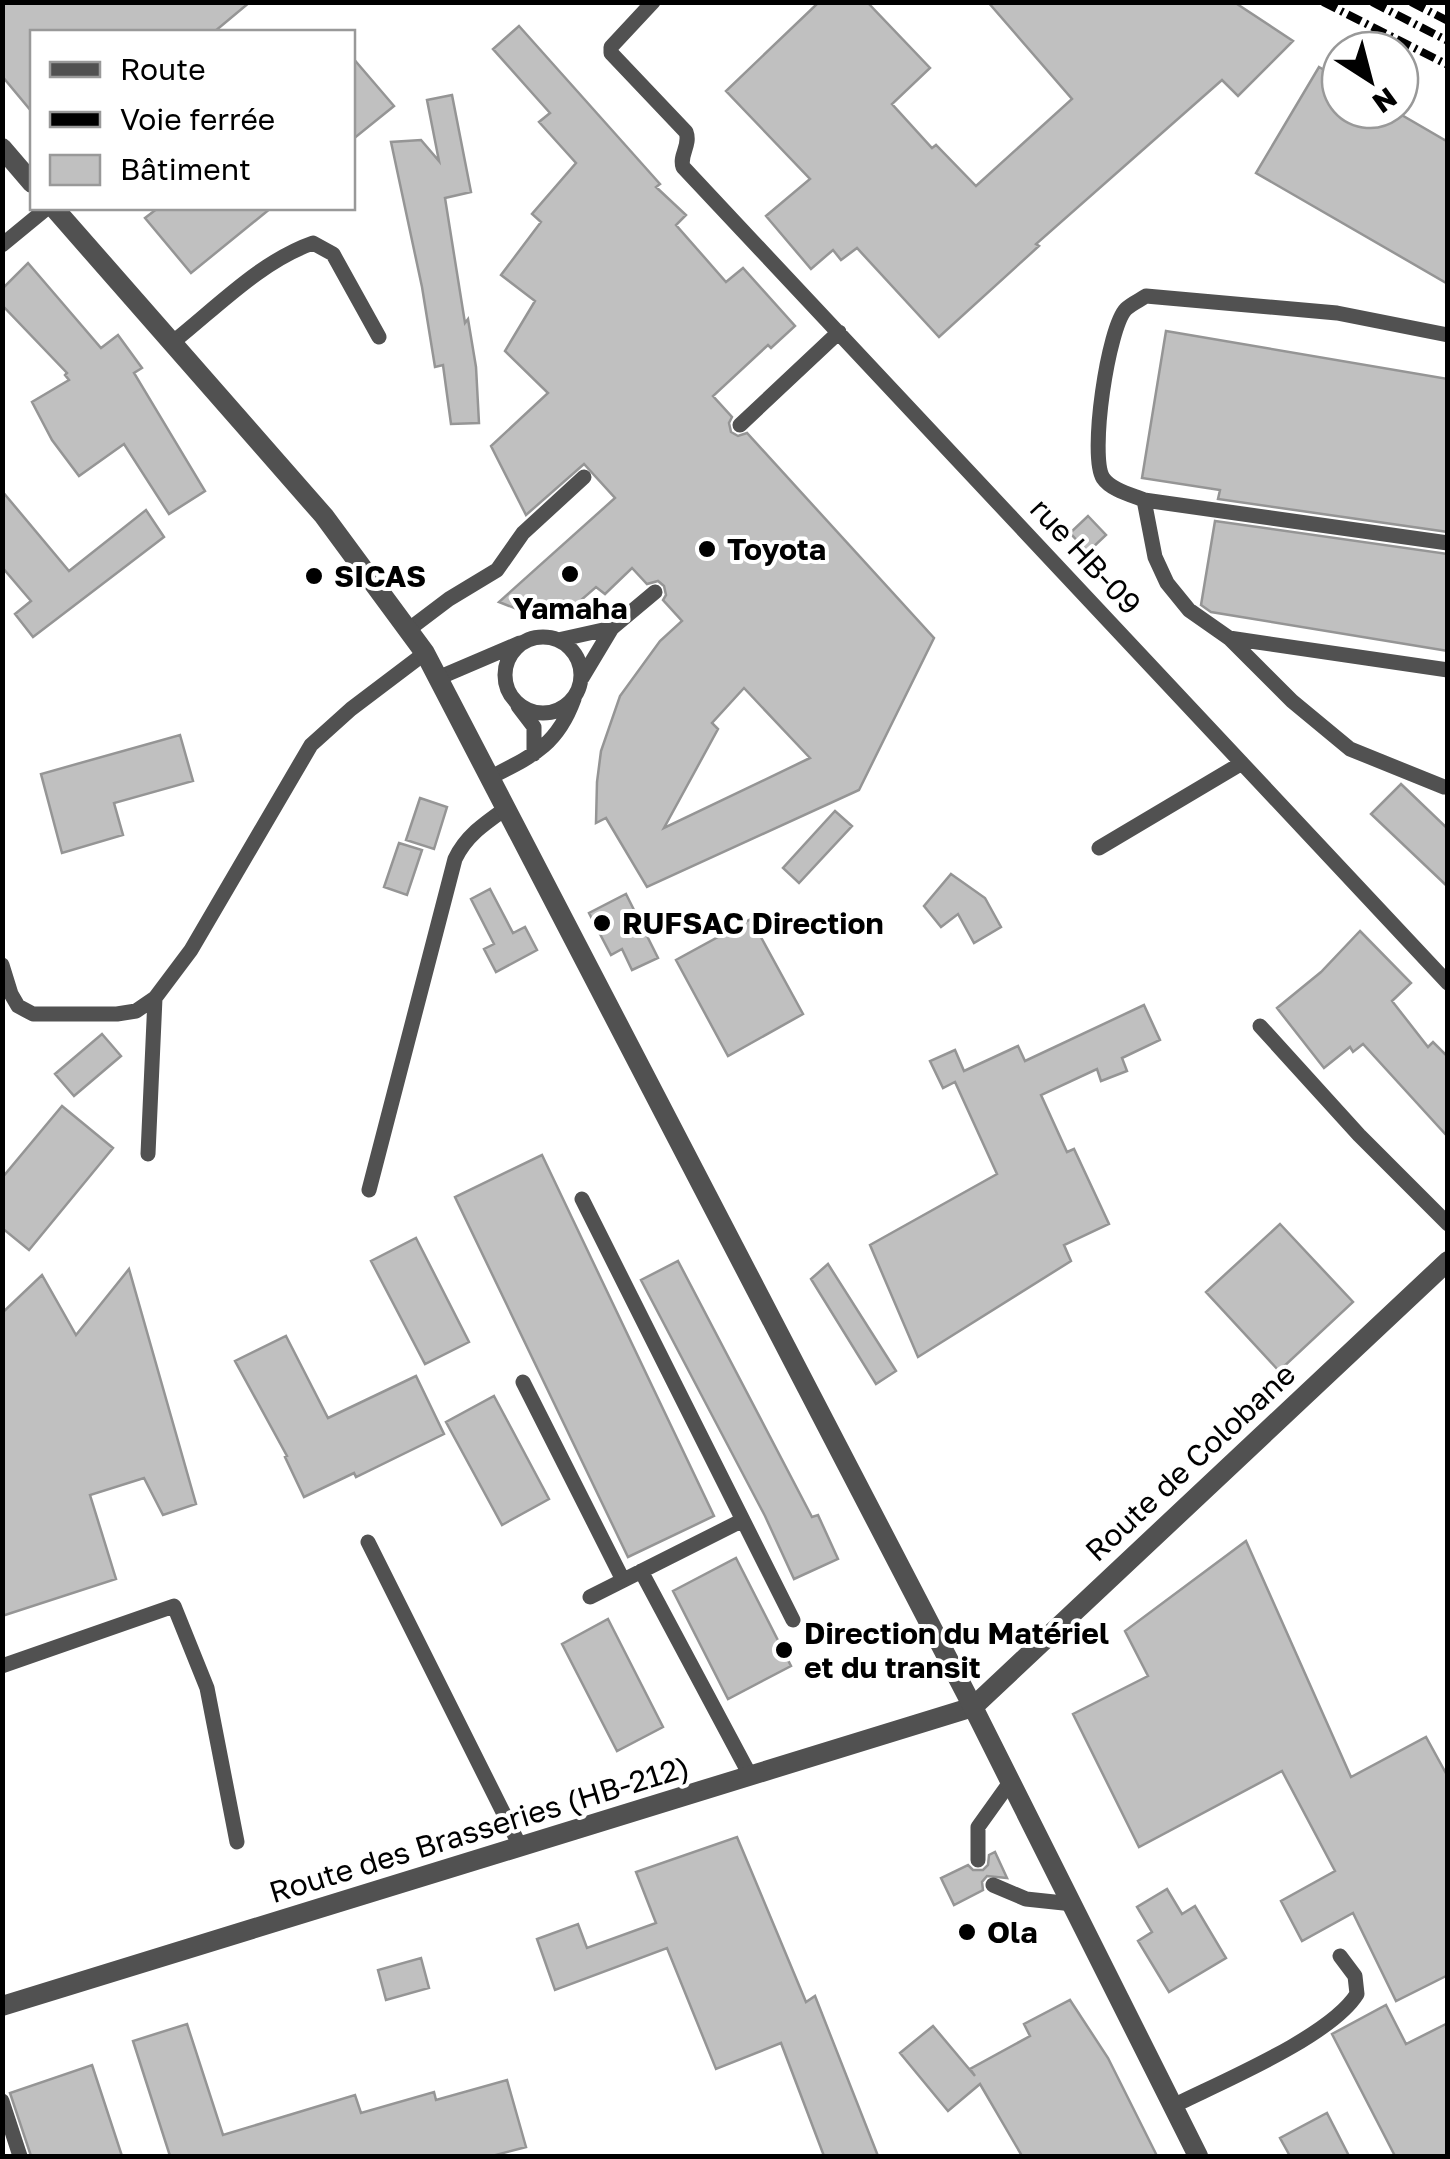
<svg xmlns="http://www.w3.org/2000/svg" width="1450" height="2159" font-family="'Golos Text',sans-serif">
  <style>
    .building { fill: #c0c0c0; stroke: #959595; stroke-width: 2.5; fill-rule: evenodd }
    .lines { fill: none; stroke-linecap: round; stroke-linejoin: round }
    .service { stroke: #515151; stroke-width: 15 }
    .minor { stroke: #515151; stroke-width: 20 }
    .tertiary { stroke: #515151; stroke-width: 20 }
    .rail { stroke: #000; stroke-width: 8; stroke-dasharray: 15 5 2.5 5; stroke-linecap: butt }
    .poi-dot { fill: #000; stroke: #fff; stroke-width: 4 }
    .labels { text-anchor: middle; dominant-baseline: central; stroke-width: 8; stroke-linejoin: round; paint-order: stroke }
    .poi-label { font-size: 30px; font-weight: bold; fill: #000; stroke: #fff; text-anchor: start }
    .street-label { font-size: 30px; fill: #000; stroke: #fff }
  </style>
  <rect width="100%" height="100%" fill="#fff"/>
  <path class="building" d="M2,2H250L214,32H32V112L2,76Z
    M819,2H867L930,68L892,104L932,148L936,145L976,186L1072,99L988,2H1234L1293,41L1238,96L1222,80L1036,244L1039,246L939,337L857,248L841,260L833,250L811,269L766,216L810,179L726,91Z
    M519,26L660,184L656,187L686,215L676,225L726,282L743,268L795,326L771,348L768,345L713,396L732,417L729,423L731,432L738,436L747,433L934,638L859,790L647,887L606,818L596,823L597,782L601,751L620,696L660,641L682,621L663,600L666,595L664,586L658,581L647,584L632,568L605,594L596,587L580,601L564,610L522,611L499,602L615,498L584,464L526,515L491,446L548,393L505,351L535,301L501,275L541,222L532,214L576,163L539,122L550,113L493,49ZM744,688L810,758L664,828L718,729L712,723Z
    M352,57L394,106L352,140Z
    M1319,67L1340,79V110H1393L1448,142V284L1256,173Z
    M452,95L471,192L445,198L465,323L468,319L476,367L479,423L451,424L443,365L435,367L422,287L391,142L421,140L439,161L427,100Z
    M158,208H271L191,273L145,218Z
    M28,263L101,348L118,335L142,368L134,373L205,491L169,514L124,444L79,476L52,440L32,402L69,380L65,375L67,373L2,305V289Z
    M1166,331L1448,379V532L1218,499L1220,490L1142,478Z
    M2,491L69,571L146,510L164,537L33,637L15,614L31,601L2,567Z
    M1088,516L1106,535L1088,552L1070,533Z
    M1215,521L1448,554V651L1211,612L1201,605Z
    M180,735L193,781L114,803L123,835L62,853L41,774Z
    M1401,784L1448,829V887L1371,814Z
    M420,798L447,807L434,849L406,840Z
    M835,811L852,826L799,883L783,868Z
    M399,843L422,850L407,895L384,887Z
    M951,874L985,898L1001,927L974,943L958,914L941,927L924,906Z
    M490,889L513,933L525,927L537,950L496,972L484,949L494,944L471,899Z
    M626,894L658,958L632,970L622,949L611,955L589,913Z
    M751,919L803,1014L728,1056L676,960Z
    M1360,931L1411,983L1392,1001L1428,1047L1433,1042L1448,1057V1137L1363,1044L1353,1052L1350,1047L1324,1068L1277,1008L1321,972Z
    M1144,1005L1160,1040L1122,1058L1127,1071L1101,1081L1097,1069L1041,1095L1067,1152L1074,1149L1109,1224L1064,1245L1071,1261L918,1357L870,1245L997,1174L955,1082L943,1088L930,1061L955,1050L964,1071L1018,1046L1025,1061Z
    M102,1034L121,1056L74,1096L55,1074Z
    M62,1106L113,1148L29,1250L2,1228V1178Z
    M542,1155L714,1516L628,1557L455,1197Z
    M1280,1224L1353,1302L1279,1371L1206,1292Z
    M416,1238L469,1342L425,1364L371,1261Z
    M678,1261L812,1517L818,1515L838,1559L794,1579L765,1516L641,1280Z
    M828,1264L896,1371L876,1384L811,1279Z
    M129,1269L196,1504L163,1515L144,1478L90,1495L116,1579L2,1616V1313L42,1275L76,1335Z
    M286,1336L328,1418L416,1376L444,1434L356,1477L354,1473L304,1497L285,1457L287,1456L235,1361Z
    M494,1396L549,1499L502,1525L446,1422Z
    M1246,1541L1351,1777L1426,1737L1448,1777V1975L1396,2001L1353,1913L1302,1941L1281,1901L1335,1871L1282,1771L1139,1847L1073,1714L1148,1676L1125,1631Z
    M736,1558L791,1666L728,1699L673,1591Z
    M608,1619L663,1727L617,1751L562,1644Z
    M737,1837L806,2002L815,1996L878,2156H824L781,2043L716,2069L667,1948L555,1990L537,1939L578,1924L587,1948L656,1923L636,1872Z
    M995,1852L1007,1878L987,1876L982,1882L983,1890L954,1905L941,1878L968,1865L973,1870H983L988,1865L989,1855Z
    M1167,1889L1182,1914L1195,1906L1226,1958L1169,1992L1138,1941L1152,1932L1137,1907Z
    M421,1958L429,1988L386,2000L378,1970Z
    M1070,2000L1108,2058L1157,2156H1022L980,2084L948,2111L900,2053L933,2026L975,2076L970,2069L1030,2036L1024,2024Z
    M1386,2005L1406,2044L1448,2023V2156H1395L1332,2034Z
    M187,2024L223,2135L355,2095L361,2113L434,2092L436,2100L507,2080L526,2147L492,2156H170L133,2041Z
    M92,2065L122,2156H31L10,2093Z
    M1327,2113L1349,2156H1290L1280,2138Z"/>
  <g class="lines">
    <path class="service" d="M653,2L611,47V53L686,132C691,145 679,155 683,167L1448,983
      M2,245L47,208
      M173,342C216,308 261,261 313,243L333,254L379,337
      M740,425L839,332
      M1144,500C1132,495 1111,490 1103,478C1089,456 1108,327 1126,309C1131,304 1140,300 1146,296L1337,313L1448,335
      M408,630L449,599L497,570L523,533L584,477
      M505 675a38 38 0 1 1 76 0a38 38 0 1 1-76 0Z
      M1229,638L1448,670
      M558,640L612,628
      M438,678L520,643
      M582,678L612,628L655,592
      M518,706L534,727V754
      M489,778C532,756 557,746 574,699
      M1444,787L1350,749L1292,701L1229,638L1189,610L1167,583L1155,557L1144,500L1448,543
      M1099,848L1242,763
      M2,965L11,994L18,1006L33,1014H117L136,1011L155,998L191,950L311,745L351,709L425,653
      M1260,1026L1359,1135L1448,1224
      M148,1154L155,998
      M369,1190L455,859C466,836 485,823 505,809
      M582,1199L793,1620
      M523,1382L623,1580
      M368,1542L521,1848
      M641,1571L751,1777
      M590,1597L743,1520
      M2,1666L174,1606L207,1688L237,1842
      M978,1860V1827L1011,1781
      M993,1885L1026,1899L1073,1904
      M2,2101L20,2156
      M1173,2106C1221,2082 1330,2037 1357,1994L1355,1976L1340,1956"/>
    <path class="minor" d="M2,2006L973,1707L1448,1261"/>
    <path class="tertiary" d="M2,148L32,183
      M54,208L324,516L425,653L973,1707L1198,2156"/>
    <path class="rail" d="M1323,2L1448,65
      M1372,2L1448,41
      M1411,2L1448,21"/>
  </g>
  <g class="poi-dot">
    <circle cx="707" cy="549" r="10"/>
    <circle cx="570" cy="574" r="10"/>
    <circle cx="314" cy="576" r="10"/>
    <circle cx="602" cy="923" r="10"/>
    <circle cx="784" cy="1650" r="10"/>
    <circle cx="967" cy="1932" r="10"/>
  </g>
  <g class="labels">
    <g class="poi-label">
      <text x="727" y="549">Toyota</text>
      <text x="334" y="576">SICAS</text>
      <text x="570" y="608" text-anchor="middle">Yamaha</text>
      <text x="622" y="923">RUFSAC Direction</text>
      <text x="804" y="1633">Direction du Matériel<tspan x="804" dy="34">et du transit</tspan></text>
      <text x="987" y="1932">Ola</text>
    </g>
    <g class="street-label">
      <text transform="translate(1086 556) rotate(47)">rue HB-09</text>
      <text transform="translate(1190 1462) rotate(-43)">Route de Colobane</text>
      <text transform="translate(479 1829) rotate(-17)">Route des Brasseries (HB-212)</text>
    </g>
  </g>
  <rect width="1450" height="2159" fill="none" stroke="#000000" stroke-width="10"/>
  <rect x="30" y="30" width="325" height="180" fill="#ffffff" stroke="#999999" stroke-width="2.5"/>
  <rect x="50" y="62" width="50" height="15" fill="#515151" stroke="#999999" stroke-width="2.5"/>
  <text x="120" y="80" font-size="30" fill="#000000">Route</text>
  <rect x="50" y="112" width="50" height="15" fill="#000000" stroke="#999999" stroke-width="2.5"/>
  <text x="120" y="130" font-size="30" fill="#000000">Voie ferrée</text>
  <rect x="50" y="155" width="50" height="30" fill="#c0c0c0" stroke="#999999" stroke-width="2.5"/>
  <text x="120" y="180" font-size="30" fill="#000000">Bâtiment</text>
  <g transform="translate(1370 80) rotate(144)"><circle r="48" fill="#ffffff" stroke="#999999" stroke-width="2.5"/>
  <path d="M0-8L18 38L0 25L-18 38Z" fill="#000000"/>
  <text y="-15" font-size="28" font-weight="bold" text-anchor="middle" fill="#000000">N</text>
  </g>
</svg>
